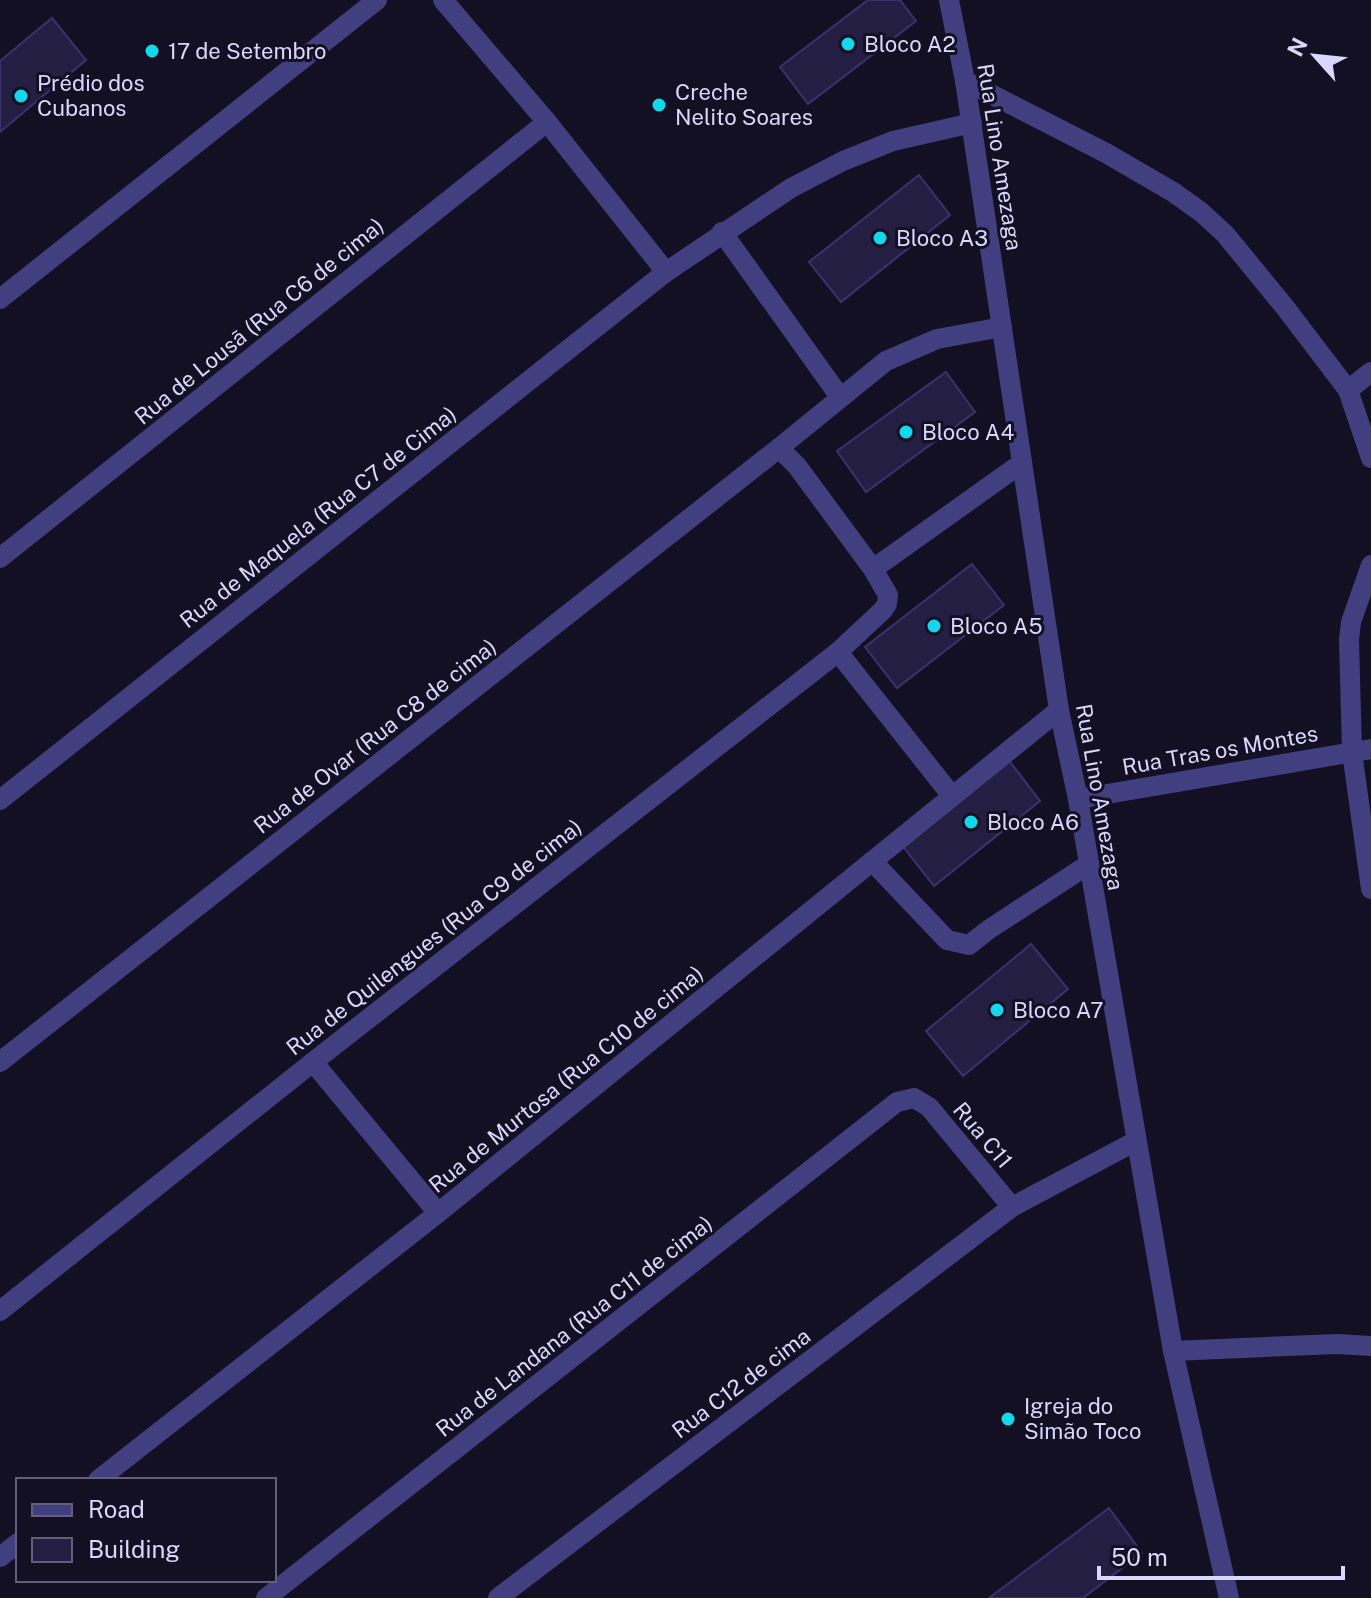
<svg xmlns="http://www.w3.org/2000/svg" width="1371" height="1598" font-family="'Public Sans',sans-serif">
  <rect width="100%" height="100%" fill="#131023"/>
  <g fill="#251e43" stroke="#3d316d" stroke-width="2">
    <polygon points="868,0 900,0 916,21 808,104 780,67"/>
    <polygon points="52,18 86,60 0,132 0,61"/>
    <polygon points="919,175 950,215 841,302 809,262"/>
    <polygon points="946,372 975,412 866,492 837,451"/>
    <polygon points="972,564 1004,605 897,688 865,647"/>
    <polygon points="1008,759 1040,801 934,886 901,844"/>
    <polygon points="1031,944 1068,989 963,1076 926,1031"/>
    <polygon points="1109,1508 1142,1553 1083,1598 989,1598"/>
  </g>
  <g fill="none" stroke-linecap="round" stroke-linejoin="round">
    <g stroke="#413f7f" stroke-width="20">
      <polyline points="443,0 547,122 666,272"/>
      <polyline points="949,0 965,81 1059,710 1078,799 1173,1351 1229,1598"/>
      <polyline points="965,81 1106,153 1173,192 1201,212 1225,234 1284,306 1348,390 1371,458"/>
      <polyline points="722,232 840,397"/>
      <polyline points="0,299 377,0"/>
      <polyline points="1348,390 1371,372"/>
      <polyline points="0,558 547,122"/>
      <polyline points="1371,565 1351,622 1349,640 1352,752 1371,889"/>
      <polyline points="873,569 1022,463"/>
      <polyline points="838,652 952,796"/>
      <polyline points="1078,799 1371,749"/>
      <polyline points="0,800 666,272 791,188 843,161 893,141 972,123"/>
      <polyline points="872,861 947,940 969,945 988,930 1089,864"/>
      <polyline points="0,1062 779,448 886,361 937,339 1002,327"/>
      <polyline points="313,1062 438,1213"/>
      <polyline points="0,1311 313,1062 838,652 883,610 887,604 888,595 873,569 797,466 779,448"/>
      <polyline points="1173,1351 1337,1344 1371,1346"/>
      <polyline points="98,1480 438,1213 1059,710"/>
      <polyline points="0,1557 18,1543"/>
      <polyline points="266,1598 897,1102 914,1098 929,1107 1012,1207"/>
      <polyline points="498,1598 1012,1207 1136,1141"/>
    </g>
  </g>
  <g fill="#12d8ec" stroke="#131023" stroke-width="3">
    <circle cx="848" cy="44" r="8"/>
    <circle cx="152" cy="51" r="8"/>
    <circle cx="21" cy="96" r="8"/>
    <circle cx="659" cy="105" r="8"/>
    <circle cx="880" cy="238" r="8"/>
    <circle cx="906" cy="432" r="8"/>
    <circle cx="934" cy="626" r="8"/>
    <circle cx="971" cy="822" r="8"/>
    <circle cx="997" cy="1010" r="8"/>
    <circle cx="1008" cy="1419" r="8"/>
  </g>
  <g text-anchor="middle" stroke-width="6" stroke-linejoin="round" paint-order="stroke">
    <g font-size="22" fill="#dad6fc" stroke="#131023" text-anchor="start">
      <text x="864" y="52">Bloco A2</text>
      <text x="168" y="59">17 de Setembro</text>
      <text x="37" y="91">Prédio dos<tspan x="37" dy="25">Cubanos</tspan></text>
      <text x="675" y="100">Creche<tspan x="675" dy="25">Nelito Soares</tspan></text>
      <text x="896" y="246">Bloco A3</text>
      <text x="922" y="440">Bloco A4</text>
      <text x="950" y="634">Bloco A5</text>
      <text x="987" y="830">Bloco A6</text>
      <text x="1013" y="1018">Bloco A7</text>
      <text x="1024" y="1414">Igreja do<tspan x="1024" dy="25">Simão Toco</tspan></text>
    </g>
    <g font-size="22" fill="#dad6fc" stroke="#131023">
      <text transform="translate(1000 157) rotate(81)" y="8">Rua Lino Amezaga</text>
      <text transform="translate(259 321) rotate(-39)" y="8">Rua de Lousã (Rua C6 de cima)</text>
      <text transform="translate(318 517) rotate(-38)" y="8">Rua de Maquela (Rua C7 de Cima)</text>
      <text transform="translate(375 736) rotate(-38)" y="8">Rua de Ovar (Rua C8 de cima)</text>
      <text transform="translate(1220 750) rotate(-10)" y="8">Rua Tras os Montes</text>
      <text transform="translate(1100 797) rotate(80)" y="8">Rua Lino Amezaga</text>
      <text transform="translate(434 937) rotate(-38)" y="8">Rua de Quilengues (Rua C9 de cima)</text>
      <text transform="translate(566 1079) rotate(-39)" y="8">Rua de Murtosa (Rua C10 de cima)</text>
      <text transform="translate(983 1135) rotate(50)" y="8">Rua C11</text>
      <text transform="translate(574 1326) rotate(-38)" y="8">Rua de Landana (Rua C11 de cima)</text>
      <text transform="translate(741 1383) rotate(-37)" y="8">Rua C12 de cima</text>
    </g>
  </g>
  <rect x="16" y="1478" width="260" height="104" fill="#131023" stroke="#635f7a" stroke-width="2"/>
  <rect x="32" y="1504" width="40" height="12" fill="#413f7f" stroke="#635f7a" stroke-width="2"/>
  <text x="88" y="1518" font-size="24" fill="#dad6fc">Road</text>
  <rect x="32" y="1538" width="40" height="24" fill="#251e43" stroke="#635f7a" stroke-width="2"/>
  <text x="88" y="1558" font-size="24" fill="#dad6fc">Building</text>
  <g transform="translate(1315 56) rotate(297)" stroke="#131023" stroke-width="6" paint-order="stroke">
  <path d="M0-6L14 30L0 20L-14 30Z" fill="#dad6fc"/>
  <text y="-12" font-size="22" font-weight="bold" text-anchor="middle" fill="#dad6fc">N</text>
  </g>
  <path d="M1099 1566v12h244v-12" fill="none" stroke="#dad6fc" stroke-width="4"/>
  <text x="1111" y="1566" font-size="24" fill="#dad6fc" stroke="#131023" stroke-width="6" paint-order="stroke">50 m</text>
</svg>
